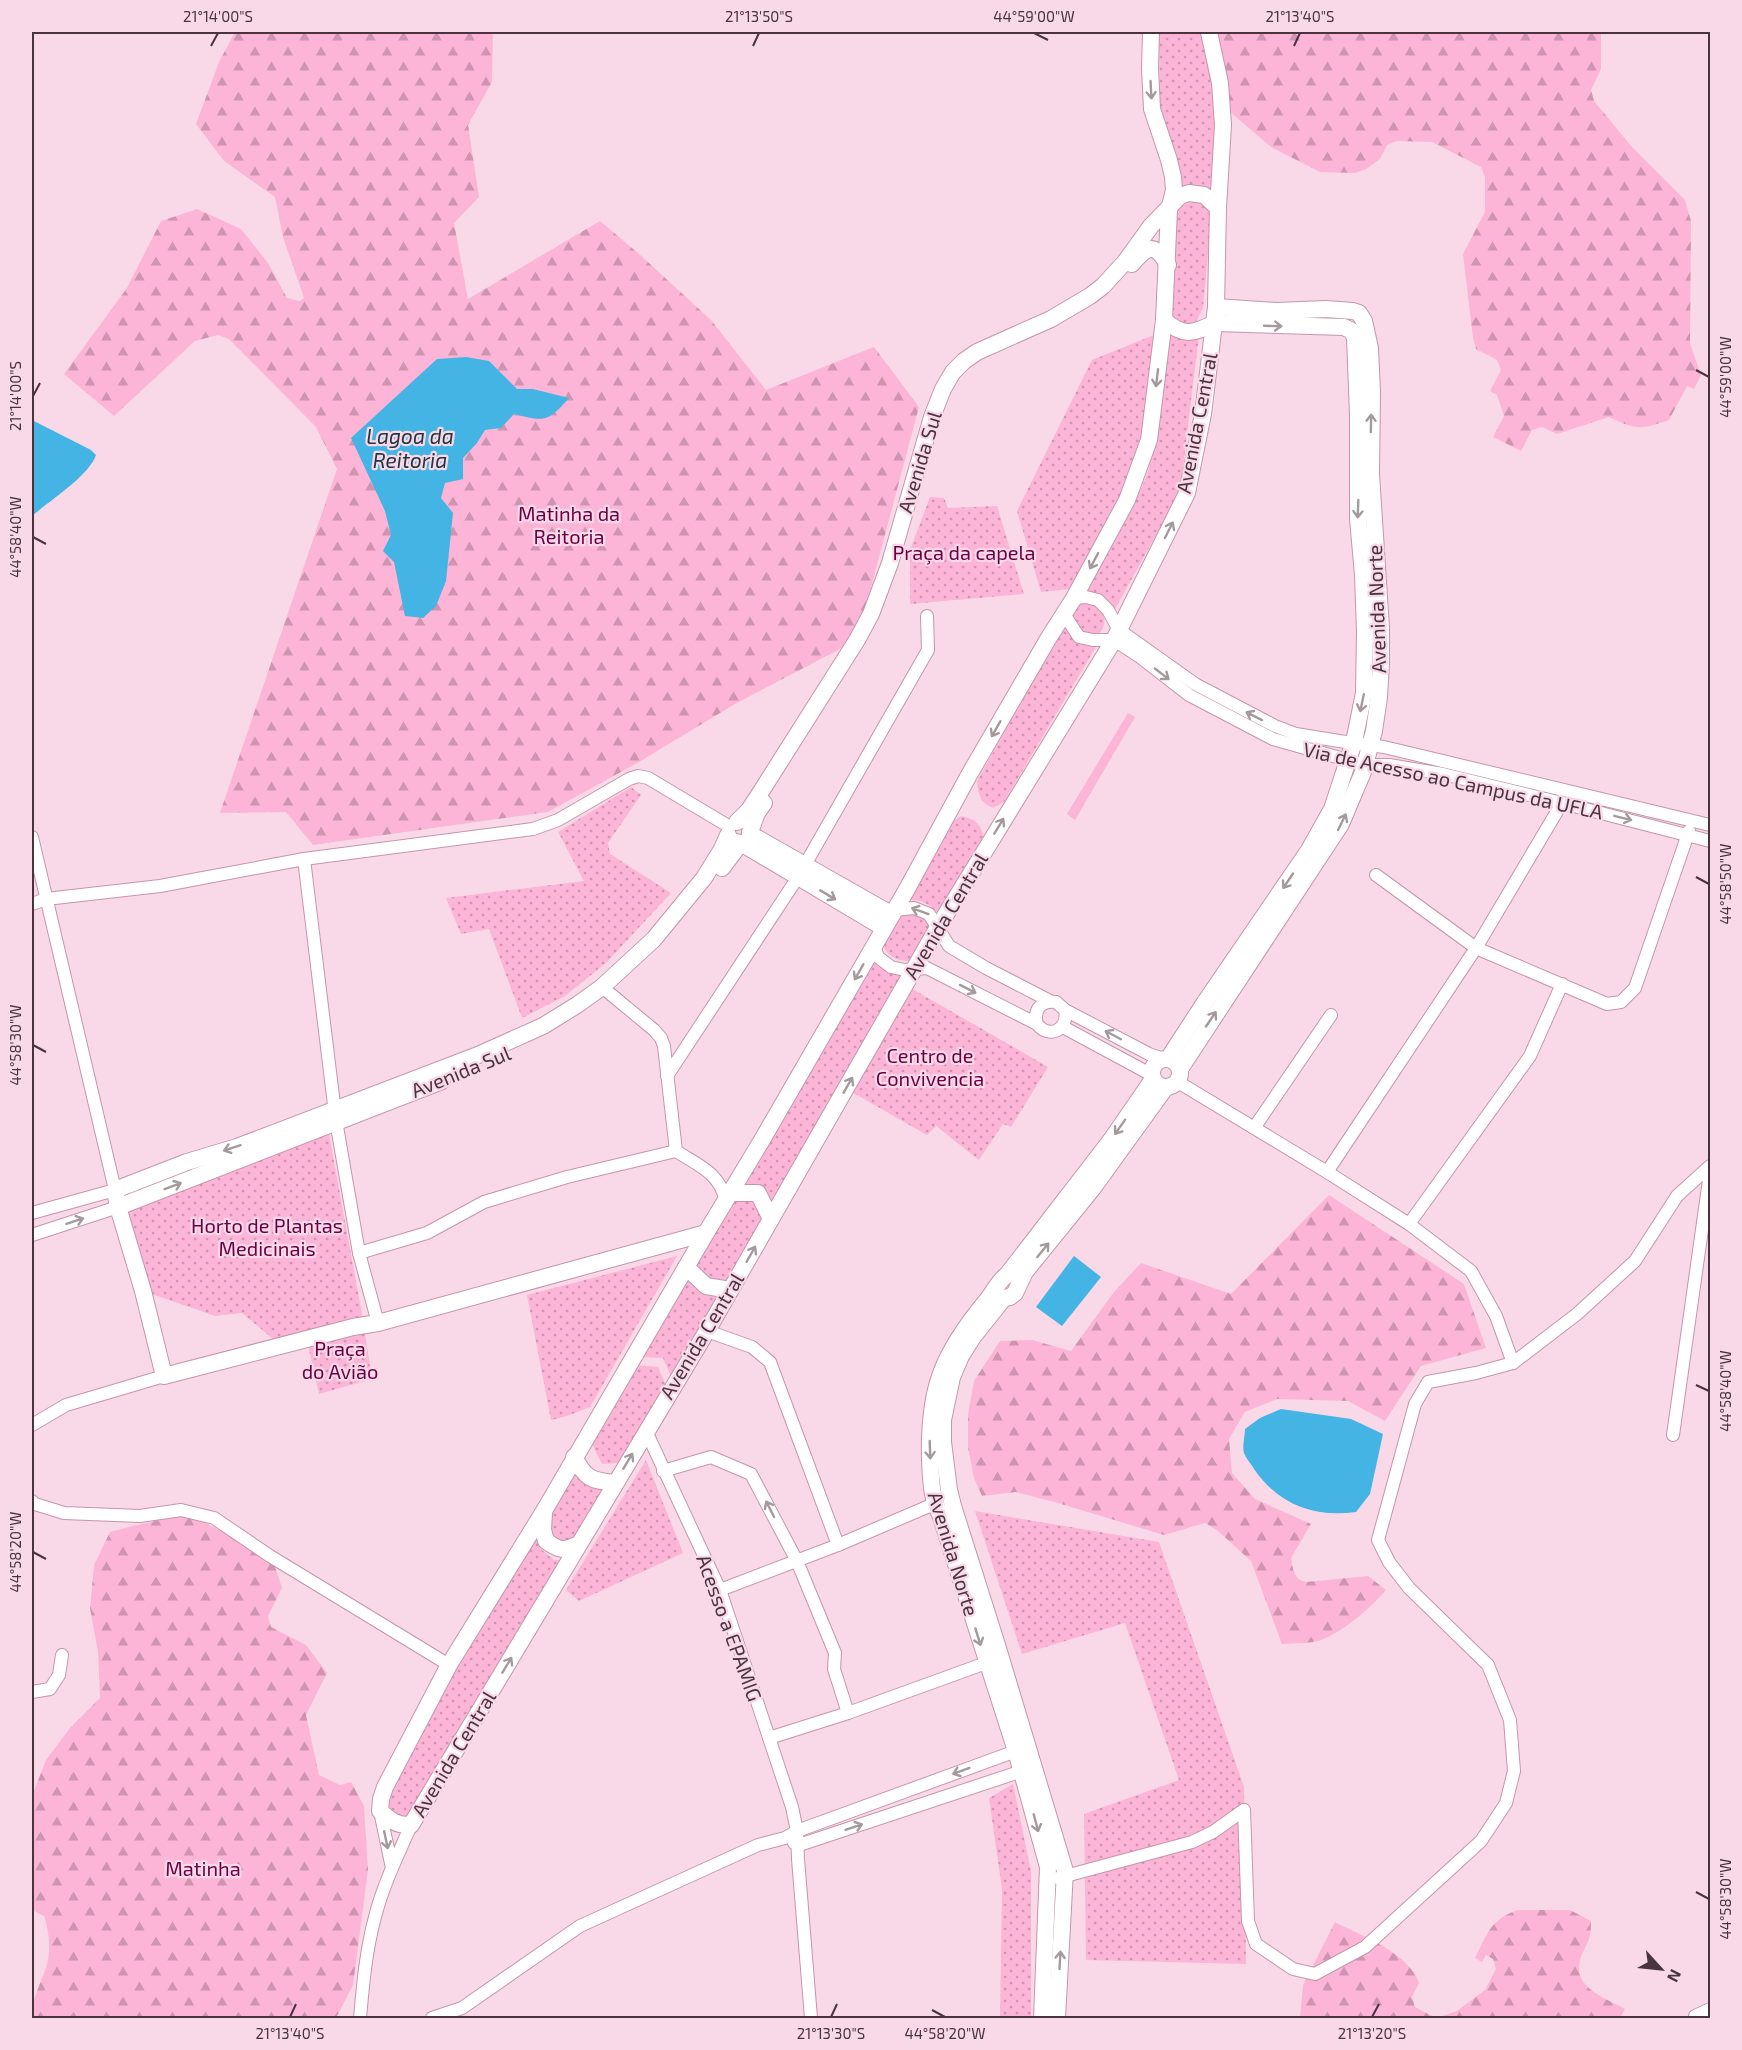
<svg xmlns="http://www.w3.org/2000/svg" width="1742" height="2050" font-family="'Exo 2',sans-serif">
  <defs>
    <pattern id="grass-dots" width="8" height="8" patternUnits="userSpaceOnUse" patternTransform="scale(1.5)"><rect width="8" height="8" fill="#fcb5d7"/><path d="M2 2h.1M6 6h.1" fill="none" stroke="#ce94b0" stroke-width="1.8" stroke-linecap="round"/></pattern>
    <pattern id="forest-firs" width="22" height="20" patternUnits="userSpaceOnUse" patternTransform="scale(1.5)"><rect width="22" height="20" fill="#fcb5d7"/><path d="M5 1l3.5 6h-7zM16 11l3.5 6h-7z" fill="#ce94b0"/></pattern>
  </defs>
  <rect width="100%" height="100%" fill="#f9d9e8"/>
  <g fill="url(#grass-dots)">
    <path d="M1159,32H1201C1207,54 1213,77 1215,100C1217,132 1214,163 1212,194L1181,189V175L1160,106Z"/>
    <polygon points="1191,202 1200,202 1207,207 1211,221 1203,308 1196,322 1188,325 1174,322 1169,309 1177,211 1183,205"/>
    <path d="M1166,331L1199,335L1180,492L1115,609L1108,602L1083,592C1104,556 1128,521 1144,482C1163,436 1162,381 1166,331Z"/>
    <polygon points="1154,335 1144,435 1121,497 1070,589 1041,592 1017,511 1092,360"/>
    <polygon points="930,497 944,498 948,508 997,506 1024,594 910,604 910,550"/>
    <path d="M1084,601L1091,602L1104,612C1110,658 1057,622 1076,605C1078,602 1081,602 1084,601Z"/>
    <path d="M1065,624L1097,645L1004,802L993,808C980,803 978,794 977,781Z"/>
    <polygon points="631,787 641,795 608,843 610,854 671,893 607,962 565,996 522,1018 489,929 461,934 446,898 584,881 558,832"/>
    <path d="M961,816C975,819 980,823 984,837L940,916C930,904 921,898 905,901L952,822Z"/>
    <path d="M897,914H916L929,922L930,928L910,961C897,962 886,955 882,943Z"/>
    <path d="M873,957C881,971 889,973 903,973L771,1209L736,1190Z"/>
    <polygon points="909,987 1048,1067 1011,1127 1003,1124 979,1160 936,1126 927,1135 850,1091"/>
    <polygon points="328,1129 364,1325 279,1344 242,1313 215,1316 143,1291 119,1209"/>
    <polygon points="758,1196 766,1218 728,1284 704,1280 691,1266 733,1197"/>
    <polygon points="677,1256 590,1407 567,1416 551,1420 527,1295"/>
    <polygon points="687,1272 724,1291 673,1381 663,1358 639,1357"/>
    <polygon points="364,1327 372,1379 319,1394 307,1341"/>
    <polygon points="634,1365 658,1367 667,1388 621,1463 602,1464 590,1440"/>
    <polygon points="646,1460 683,1553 579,1601 566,1590"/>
    <polygon points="573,1469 603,1489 574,1538 561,1543 549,1535 548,1518"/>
    <polygon points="975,1511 1159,1542 1244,1787 1246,1964 1086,1960 1084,1814 1179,1780 1125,1623 1022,1654"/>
    <polygon points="536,1536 542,1550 554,1560 561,1560 408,1817 395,1818 387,1807 387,1792 455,1668"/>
    <polygon points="1013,1784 1031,1871 1031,2018 1000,2018 1002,1889 989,1798"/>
  </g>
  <g fill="url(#forest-firs)">
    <polygon points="235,32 493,32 492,82 468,125 479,197 454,223 468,299 600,221 638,253 711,320 766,390 874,347 919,407 857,640 735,704 639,762 548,812 313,845 286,812 220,813 337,469 316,427 229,339 218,335 195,341 114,416 64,374 127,288 161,221 197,209 241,229 268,263 287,298 300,301 304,298 283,237 275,197 224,161 196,124 219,62"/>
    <path d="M1207,32H1601V69L1591,90L1594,101L1632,147L1685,200L1691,221L1690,343L1701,375L1694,389L1687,386L1669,420C1640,430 1637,430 1609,417L1557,434L1542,427L1532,430L1521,451L1493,437L1504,416L1497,395L1490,391L1501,370L1497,360L1476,349L1473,338L1463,254L1485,212V177L1481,167L1432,142L1397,141L1387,145L1380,159L1366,169L1355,173L1320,172L1271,147L1222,105L1212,91L1219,77Z"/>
    <path d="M1329,1195L1464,1284L1486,1348L1421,1366L1385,1421L1348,1401L1277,1399L1245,1412L1229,1439L1232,1473L1255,1499L1311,1524L1291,1558C1293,1569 1294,1580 1306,1582L1368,1576L1386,1590C1368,1610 1346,1630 1321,1640C1310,1644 1294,1643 1282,1644L1251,1561L1217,1530L1205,1523L1164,1535L1058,1503L1016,1492L982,1496L974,1478L968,1448V1414L974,1381L1000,1341L1032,1340L1071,1351L1114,1292L1141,1263L1231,1294Z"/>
    <path d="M191,1509L209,1525L272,1557L282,1588L268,1616L271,1627L306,1645L327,1673L306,1715L319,1775L340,1785L351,1782L364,1806L368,1870L353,1985L336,2018H32C31,1998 42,1983 47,1964C51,1950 49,1930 44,1916L32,1910V1796L46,1760L70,1728L100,1698L98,1652L90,1608L94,1565L110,1532C137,1524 165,1521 191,1509Z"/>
    <path d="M1518,1910H1570L1591,1921C1591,1941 1588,1940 1581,1957C1570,1987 1605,1998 1625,2009L1620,2018H1300L1303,1985L1335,1922C1362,1936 1409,1953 1419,1983L1412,1997L1415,2007L1436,2018L1457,2011L1485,1990L1496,1969L1493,1959L1486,1955L1482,1962L1475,1958C1487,1935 1490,1919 1518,1910Z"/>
  </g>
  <polygon fill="#fcb5d7" points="1128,713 1135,717 1075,820 1067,814"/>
  <g fill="#43b4e3">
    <path d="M466,357L489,361L517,389H533L569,398C548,422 545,422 514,414L501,428L485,430L477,443L463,458V479L445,483L441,498L453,513L446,581L436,606L423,618L405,616L394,562L383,551L391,535L385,511L351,438L437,359Z"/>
    <path d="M32,420L91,450L96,455C89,476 49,501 32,516Z"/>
    <polygon points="1074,1256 1101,1277 1062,1326 1036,1307"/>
    <path d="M1281,1409L1351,1419L1383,1434L1370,1494L1356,1512C1314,1518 1278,1504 1254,1469C1251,1464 1246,1458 1244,1453C1242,1446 1245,1436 1245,1429L1260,1418Z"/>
  </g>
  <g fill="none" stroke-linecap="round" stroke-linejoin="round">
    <defs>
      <g id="street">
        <polyline points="1074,598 1086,597 1098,600 1108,610 1119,630 1195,684 1275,726 1296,734 1339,741 1384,747 1710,825"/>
        <polyline points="1064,614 1079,637 1093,640 1114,640 1140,657 1189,695 1273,739 1365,765 1389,765 1443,774 1562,803 1710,841"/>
        <polyline points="32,837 115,1190 32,1213"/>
        <polyline points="304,859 336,1121 359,1253 378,1323"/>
        <polyline points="1376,875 1476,948 1607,1004 1621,1002 1635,988 1689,831"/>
        <polyline points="32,904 46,899 160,886 304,859 533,829 558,820 629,779 638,776 648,778 730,827"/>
        <polyline points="894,910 914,908 929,914 949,946 986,968 1050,1001"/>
        <path d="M874,946L878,957L891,967L905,970L927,968L1037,1024C1050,1040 1069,1029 1065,1010L1056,1002C1041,1000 1033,1010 1037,1024"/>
        <path d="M602,987L654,1030L661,1038L664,1046L676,1151C699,1166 719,1172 726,1201"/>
        <polyline points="1065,1010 1149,1054 1163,1059"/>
        <polyline points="1063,1027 1152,1075"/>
        <polyline points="667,1076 798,877 928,650 927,616"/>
        <polyline points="1178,1082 1327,1172 1409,1224 1471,1271 1496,1316 1513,1363"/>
        <polyline points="1254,1128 1331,1015"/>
        <polyline points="1327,1172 1476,948 1562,803"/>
        <polyline points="1409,1224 1530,1056 1562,984"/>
        <polyline points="32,1235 118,1207"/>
        <polyline points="359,1253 427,1233 484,1202 567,1177 676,1151"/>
        <polyline points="707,1331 752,1347 770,1362 838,1545"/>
        <polyline points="32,1425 66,1405 164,1376"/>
        <polyline points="646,1431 720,1590 792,1807 797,1831 798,1859 811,2018"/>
        <polyline points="1673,1435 1710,1173"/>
        <polyline points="663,1471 711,1457 751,1474 797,1561 835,1653 834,1669 848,1713 769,1738"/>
        <polyline points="32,1501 35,1504 64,1513 140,1516 181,1510 214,1518 270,1556 449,1665"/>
        <polyline points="720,1590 838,1545 934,1504"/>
        <polyline points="32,1692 50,1689 59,1675 62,1655"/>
        <polyline points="848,1713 986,1663"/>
        <polyline points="1244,1810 1248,1921 1256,1944 1293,1969 1315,1974 1365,1947 1481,1841 1506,1803 1514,1771 1510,1720 1488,1665 1409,1588 1389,1562 1378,1540 1415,1404 1428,1382 1476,1373 1513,1363 1577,1314 1635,1261 1677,1196 1710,1166"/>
        <polyline points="380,1811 392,1868"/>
        <polyline points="794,1843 799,1845 1022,1771"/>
        <polyline points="1058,1878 1192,1842 1213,1832 1244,1810"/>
        <path d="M360,2018C363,1984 366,1950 375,1917C383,1885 398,1855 411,1825"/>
        <polyline points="432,2018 462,2008 580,1926 758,1845 785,1838 797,1831 1016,1751"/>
        <polyline points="1697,2018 1695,2016 1710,2009"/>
      </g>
      <g id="secondary">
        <path d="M1151,32L1150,68L1152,109L1169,160L1173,177L1174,190L1169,210L1164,320L1149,440L1127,500L1074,598L1048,639L969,775L907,889L762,1140L706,1233L544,1511L449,1665L385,1787L381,1799L380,1811C390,1820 397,1826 411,1825L707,1331L937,929L1114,640L1187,493L1203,414L1216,307L1218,208L1223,125L1220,83L1209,32"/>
        <path d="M1132,264C1147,246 1155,242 1168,265"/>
        <path d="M1164,320C1184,337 1192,334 1215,323L1344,327L1352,331L1355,338L1358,414V519L1363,575L1365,632L1364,693L1354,742L1332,809L1309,850L1205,1002L1168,1059"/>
        <polyline points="737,822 749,810 762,790 857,640 871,614 890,563 932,417 943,389 953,372 964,361 977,352 1051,319 1090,296 1103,286 1125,262 1151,226 1180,196 1189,193 1204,195 1218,208"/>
        <polyline points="750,832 757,813 764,803"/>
        <polyline points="750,834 891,914"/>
        <polyline points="731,841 741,843 884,928"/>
        <polyline points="722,868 740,844"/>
        <circle cx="1166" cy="1073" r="14"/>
        <polyline points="1180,1069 1341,824 1363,772 1374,731 1379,697 1381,663 1381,628 1371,474 1372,392 1370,348 1364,321 1359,313 1353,311 1326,309 1276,311 1216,307"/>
        <polyline points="731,1193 758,1193 771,1219"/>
        <polyline points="118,1207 442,1081"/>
        <polyline points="706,1233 378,1323 353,1327 164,1376 143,1291 118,1207 115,1190 187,1162 237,1147 478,1055 543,1026 577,1005 602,987 654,939 704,878 722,849 728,835"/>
        <polyline points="686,1267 706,1286 730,1290"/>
        <path d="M574,1457C586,1479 590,1480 614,1483"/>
        <path d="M544,1512L543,1530L546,1541C560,1551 563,1551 579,1544"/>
        <path d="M1042,2018L1048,1867L1016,1751L940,1514C931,1498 931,1478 930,1460C928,1389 942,1354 987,1300C994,1292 998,1281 1007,1275L1111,1140L1153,1079"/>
        <polyline points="1057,2018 1065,1871 997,1645 953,1506 949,1490 943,1442 943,1420 952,1377 961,1356 973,1337 1004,1298 1010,1297 1015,1293 1025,1272 1093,1188 1166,1087"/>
      </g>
    </defs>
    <use href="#street" stroke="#c695ab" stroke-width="14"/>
    <use href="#secondary" stroke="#c695ab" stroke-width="18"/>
    <use href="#street" stroke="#fff" stroke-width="12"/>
    <use href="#secondary" stroke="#fff" stroke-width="16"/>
  </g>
  <defs><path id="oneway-shaft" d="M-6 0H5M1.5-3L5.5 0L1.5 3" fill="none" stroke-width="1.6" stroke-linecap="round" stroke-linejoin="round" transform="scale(1.5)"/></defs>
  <g stroke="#a49a9e">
    <use href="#oneway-shaft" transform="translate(1151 90) rotate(87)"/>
    <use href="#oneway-shaft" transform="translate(1273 326) rotate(2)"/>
    <use href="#oneway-shaft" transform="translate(1157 378) rotate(97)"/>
    <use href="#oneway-shaft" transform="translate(1371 423) rotate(-89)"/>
    <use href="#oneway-shaft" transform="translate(1358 509) rotate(92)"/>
    <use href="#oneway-shaft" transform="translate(1169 530) rotate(-63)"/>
    <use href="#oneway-shaft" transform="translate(1094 561) rotate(118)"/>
    <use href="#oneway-shaft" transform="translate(1162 674) rotate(38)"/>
    <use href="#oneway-shaft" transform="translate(1362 703) rotate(102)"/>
    <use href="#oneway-shaft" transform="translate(1254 716) rotate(-153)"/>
    <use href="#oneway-shaft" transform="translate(996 729) rotate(120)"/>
    <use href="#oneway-shaft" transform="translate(1623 818) rotate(14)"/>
    <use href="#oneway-shaft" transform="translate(1342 822) rotate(-64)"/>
    <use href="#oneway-shaft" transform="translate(999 826) rotate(-59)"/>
    <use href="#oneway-shaft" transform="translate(1288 881) rotate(124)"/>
    <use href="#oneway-shaft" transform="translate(828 895) rotate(31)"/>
    <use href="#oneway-shaft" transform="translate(920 911) rotate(-160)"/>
    <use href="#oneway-shaft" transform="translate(859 972) rotate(120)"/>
    <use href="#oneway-shaft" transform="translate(968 989) rotate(27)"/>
    <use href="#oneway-shaft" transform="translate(1211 1019) rotate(-56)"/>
    <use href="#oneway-shaft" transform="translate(1113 1035) rotate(-152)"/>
    <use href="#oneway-shaft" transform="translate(848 1085) rotate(-60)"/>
    <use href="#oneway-shaft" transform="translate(1120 1127) rotate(125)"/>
    <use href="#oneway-shaft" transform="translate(232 1148) rotate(162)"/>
    <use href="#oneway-shaft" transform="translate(173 1186) rotate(-21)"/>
    <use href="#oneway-shaft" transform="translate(75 1221) rotate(-18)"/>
    <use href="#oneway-shaft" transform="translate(1043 1250) rotate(-51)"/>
    <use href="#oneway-shaft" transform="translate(751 1254) rotate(-60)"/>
    <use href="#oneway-shaft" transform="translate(930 1450) rotate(88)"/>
    <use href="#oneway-shaft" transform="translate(628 1461) rotate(-59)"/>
    <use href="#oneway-shaft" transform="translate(770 1509) rotate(-117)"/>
    <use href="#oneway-shaft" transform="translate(978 1637) rotate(73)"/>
    <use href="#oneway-shaft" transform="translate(507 1665) rotate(-59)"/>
    <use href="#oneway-shaft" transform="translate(961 1771) rotate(160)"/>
    <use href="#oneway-shaft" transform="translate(1036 1823) rotate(75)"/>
    <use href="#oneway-shaft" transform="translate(854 1827) rotate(-19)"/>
    <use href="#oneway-shaft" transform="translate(386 1840) rotate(78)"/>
    <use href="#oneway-shaft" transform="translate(1060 1960) rotate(-87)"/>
  </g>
  <path fill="none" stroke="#49343e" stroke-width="2" d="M1034,33L1048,40M211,46L218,33M753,46L759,33M1294,46L1300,33M1696,370L1709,377M33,396L40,383M33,537L46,544M1696,877L1709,884M33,1045L46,1052M1696,1385L1709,1391M33,1552L46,1559M1696,1892L1709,1899M932,2010L945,2017M290,2017L296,2004M831,2017L837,2004M1372,2017L1379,2004"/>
  <g text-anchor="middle" stroke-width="4.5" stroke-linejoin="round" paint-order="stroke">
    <g font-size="20" fill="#49343e" stroke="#f9d9e8">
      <text transform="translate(1197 423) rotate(-79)" y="7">Avenida Central</text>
      <text transform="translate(920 462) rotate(-73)" y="7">Avenida Sul</text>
      <text transform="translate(1377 609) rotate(-92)" y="7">Avenida Norte</text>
      <text transform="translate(1453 781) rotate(12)" y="7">Via de Acesso ao Campus da UFLA</text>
      <text transform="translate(946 916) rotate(-59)" y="7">Avenida Central</text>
      <text transform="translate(461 1072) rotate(-22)" y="7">Avenida Sul</text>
      <text transform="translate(702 1336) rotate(-59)" y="7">Avenida Central</text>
      <text transform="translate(953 1554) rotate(73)" y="7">Avenida Norte</text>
      <text transform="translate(729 1628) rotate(70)" y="7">Acesso a EPAMIG</text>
      <text transform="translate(454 1754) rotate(-59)" y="7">Avenida Central</text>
    </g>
    <g font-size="20" fill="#680043" stroke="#f9d9e8">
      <text x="569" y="521">Matinha da<tspan x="569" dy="23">Reitoria</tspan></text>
      <text x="964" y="560">Praça da capela</text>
      <text x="930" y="1063">Centro de<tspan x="930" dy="23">Convivencia</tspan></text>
      <text x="267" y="1233">Horto de Plantas<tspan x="267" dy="23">Medicinais</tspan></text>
      <text x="340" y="1356">Praça<tspan x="340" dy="23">do Avião</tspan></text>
      <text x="203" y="1876">Matinha</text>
    </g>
    <g font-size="21" font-style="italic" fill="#203843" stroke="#f9d9e8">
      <text x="410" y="444">Lagoa da<tspan x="410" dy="24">Reitoria</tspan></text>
    </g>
  </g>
  <rect width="1742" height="2050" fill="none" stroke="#f9d9e8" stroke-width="66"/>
  <g transform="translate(1661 1969) rotate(117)" stroke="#f9d9e8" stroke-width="4.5" paint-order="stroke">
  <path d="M0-4.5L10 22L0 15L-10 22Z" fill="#49343e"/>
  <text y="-9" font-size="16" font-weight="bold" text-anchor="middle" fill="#49343e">N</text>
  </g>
  <rect x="33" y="33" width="1676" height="1984" fill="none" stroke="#49343e" stroke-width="2"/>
  <g font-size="15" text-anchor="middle" fill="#49343e">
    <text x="218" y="22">21°14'00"S</text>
    <text x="759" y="22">21°13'50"S</text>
    <text x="1034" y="22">44°59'00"W</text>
    <text x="1300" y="22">21°13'40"S</text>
    <text transform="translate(1726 377) rotate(-90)" y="5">44°59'00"W</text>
    <text transform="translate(16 396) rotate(-90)" y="5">21°14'00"S</text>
    <text transform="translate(16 537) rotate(-90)" y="5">44°58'40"W</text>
    <text transform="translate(1726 884) rotate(-90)" y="5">44°58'50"W</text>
    <text transform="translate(16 1045) rotate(-90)" y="5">44°58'30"W</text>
    <text transform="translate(1726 1391) rotate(-90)" y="5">44°58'40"W</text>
    <text transform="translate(16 1552) rotate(-90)" y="5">44°58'20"W</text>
    <text transform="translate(1726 1899) rotate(-90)" y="5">44°58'30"W</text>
    <text x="290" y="2039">21°13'40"S</text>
    <text x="831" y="2039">21°13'30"S</text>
    <text x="945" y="2039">44°58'20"W</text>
    <text x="1372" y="2039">21°13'20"S</text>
  </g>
</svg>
